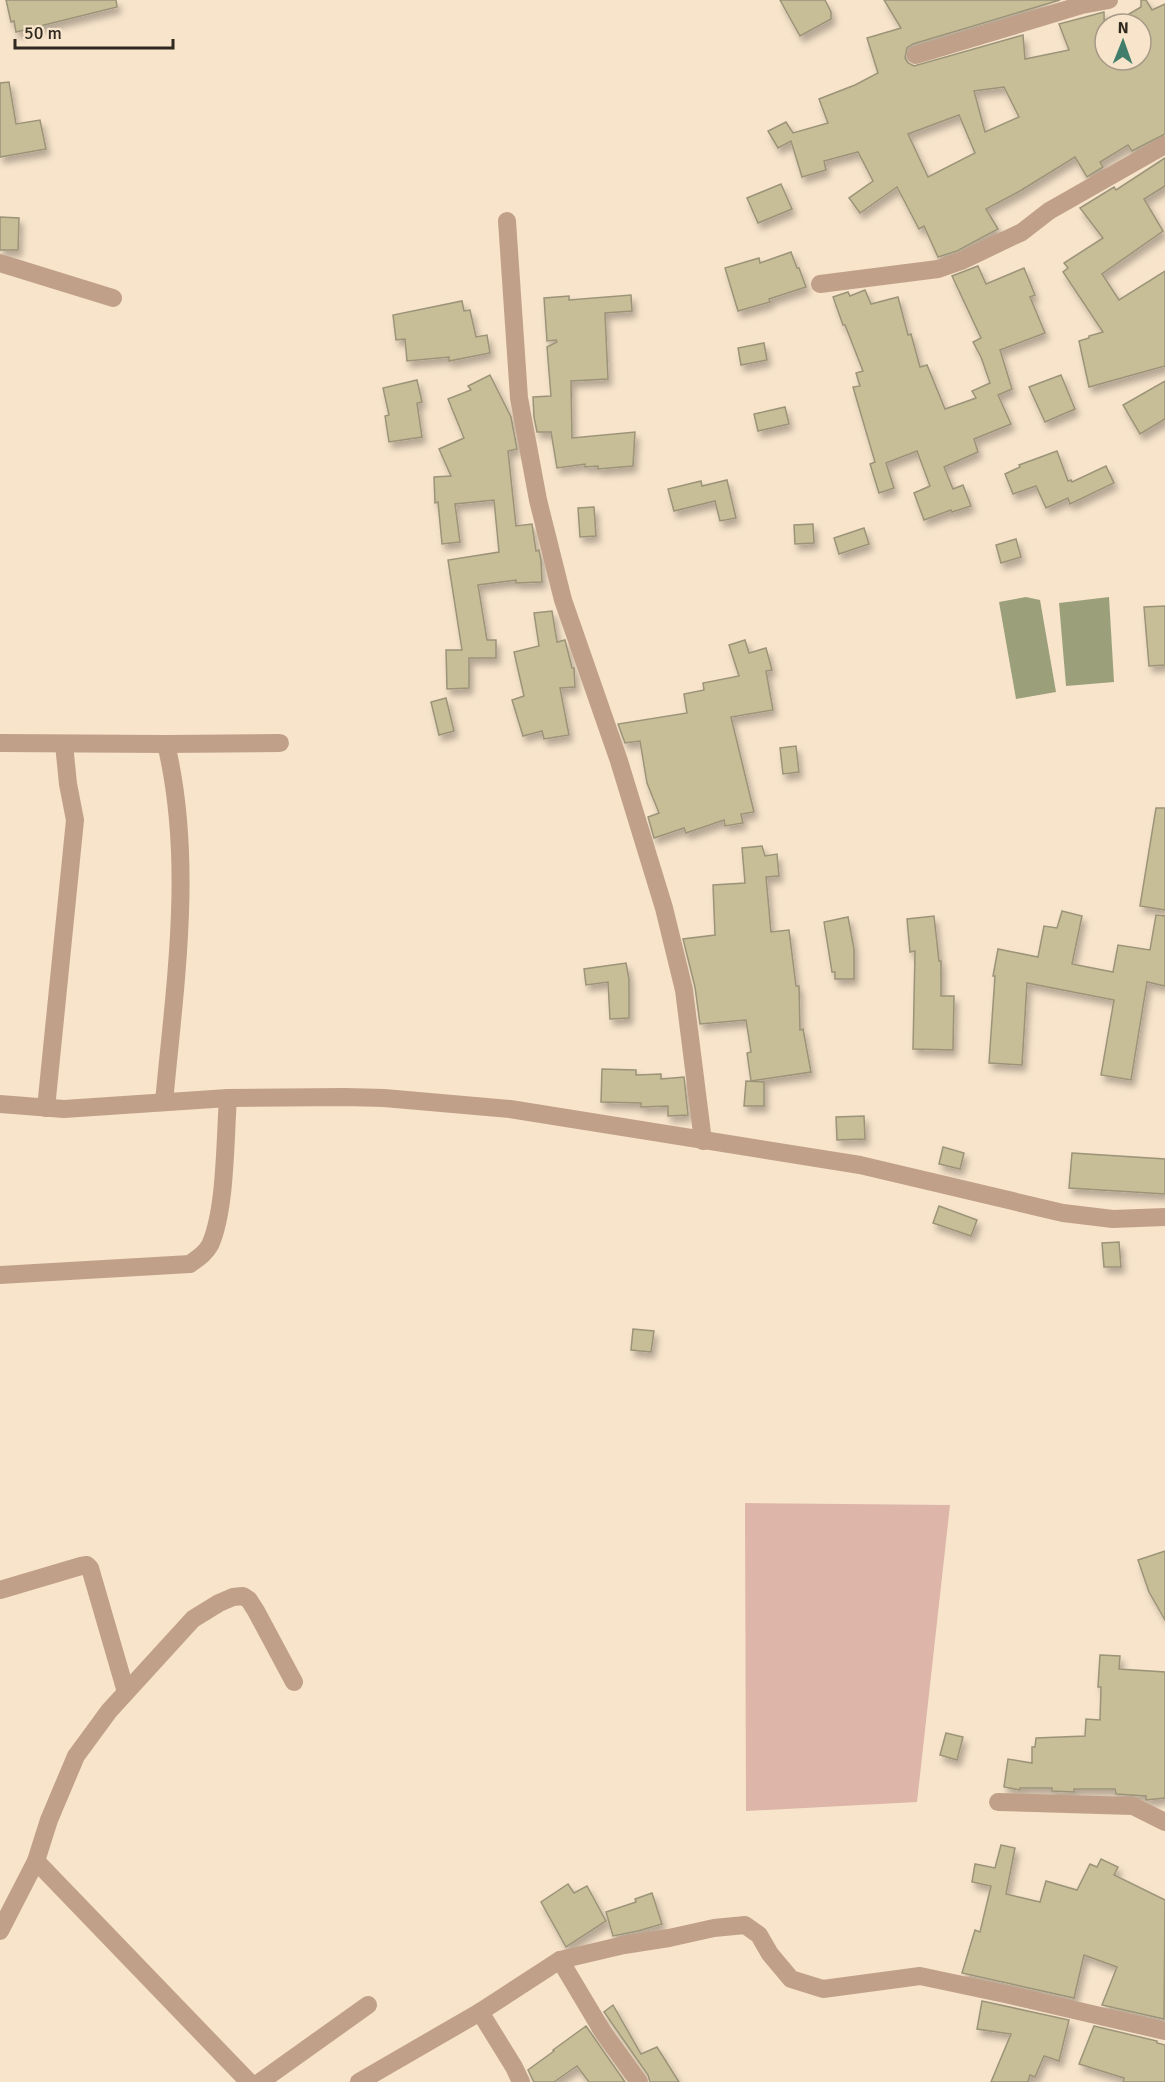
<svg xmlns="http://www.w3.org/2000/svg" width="1165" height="2082" font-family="Signika,sans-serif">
  <defs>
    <filter id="shadow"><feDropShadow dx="3.5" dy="6" stdDeviation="3" flood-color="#0004"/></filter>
  </defs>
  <rect width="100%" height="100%" fill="#f7e4cb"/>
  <polygon fill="#ddb5a9" points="745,1503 950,1505 917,1802 746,1811"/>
  <g fill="#9ba07a">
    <polygon points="1026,597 1040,600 1056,692 1016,699 999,602"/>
    <polygon points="1109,597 1114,682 1066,686 1059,603"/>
  </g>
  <g fill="#c7bd97" stroke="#9c9479" stroke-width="1.5" fill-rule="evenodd" filter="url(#shadow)">
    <polygon points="6,0 116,0 117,7 16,32 14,21 11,22"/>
    <polygon points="780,0 825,0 831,12 831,19 800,36"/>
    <path d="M884,0H1060L913,44L907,48L905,58L908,63L914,66L1023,35L1025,59L1069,50L1059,24L1104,12L1105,60H1141V24H1112L1141,7V0H1146L1152,10L1165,4V134L1132,151L1128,145L1100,162L1103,167L1087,177L1075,157L1020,191L986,209L998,229L957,251L938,257L924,226L919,229L897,187L860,213L849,198L873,181L858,152L824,161L826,170L802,177L791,141L778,148L768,131L786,122L793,133L828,123L819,99L855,85L878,73L867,38L901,28ZM1004,87L1019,117L985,132L974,91ZM959,115L975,153L928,177L908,134Z"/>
    <polygon points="9,82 16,124 40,120 46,149 0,157 0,83"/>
    <polygon points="1165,158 1165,186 1144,199 1163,231 1102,274 1119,300 1165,271 1165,366 1089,387 1079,341 1089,338 1089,336 1103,332 1063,272 1068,268 1064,263 1103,238 1080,208 1114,187 1116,190"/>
    <polygon points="781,184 792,209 758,223 747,198"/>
    <polygon points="0,217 19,218 18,250 0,250"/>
    <polygon points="791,252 797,268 799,268 806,287 769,299 770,302 738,311 725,268 759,258 760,263"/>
    <polygon points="978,266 986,284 1024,268 1035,295 1030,297 1045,333 1000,350 1012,389 998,395 1011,424 974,439 978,452 944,467 953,489 963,485 971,506 952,512 951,510 924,520 914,493 930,486 917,451 886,463 894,488 879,493 870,464 875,462 853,387 860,386 856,373 863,371 845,325 843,325 833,297 848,292 850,296 865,290 871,304 898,297 908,335 911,334 920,367 927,365 945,409 976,398 972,391 990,383 981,357 973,342 981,338 952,276"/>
    <polygon points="631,295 632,311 605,313 608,379 571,381 572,438 635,432 633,466 598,469 598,466 585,467 585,464 557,468 551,432 537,432 534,417 533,397 551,396 547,347 557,342 556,340 547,341 544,298 569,296 569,300"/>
    <polygon points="462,301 464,311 470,310 476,337 487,335 490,353 449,361 449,357 407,361 405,339 396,340 393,315"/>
    <polygon points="764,343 767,360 741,365 738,348"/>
    <polygon points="490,375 511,417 517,449 508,451 516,526 532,524 536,551 539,550 541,560 542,582 516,583 516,580 478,585 487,640 496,640 496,658 469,658 469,688 447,689 446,650 462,650 448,560 499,552 494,500 455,504 460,542 442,544 438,502 435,503 434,477 451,476 439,449 464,438 448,399 471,390 468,386"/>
    <polygon points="1061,375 1075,409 1045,422 1029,387"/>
    <polygon points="417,380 422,402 417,403 422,437 389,442 385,416 389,415 383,388"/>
    <polygon points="1165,381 1165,419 1140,434 1123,405"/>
    <polygon points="785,407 789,424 758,431 754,414"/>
    <polygon points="1057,451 1068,481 1071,480 1072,482 1106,466 1114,483 1070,504 1068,498 1046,508 1036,486 1013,494 1005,474 1020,467 1019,465"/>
    <polygon points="727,480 736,518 720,521 715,501 674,511 668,489 701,481 702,486"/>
    <polygon points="594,507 596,536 580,537 578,508"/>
    <polygon points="813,524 814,543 795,544 794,525"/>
    <polygon points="864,528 869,544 839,554 834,538"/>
    <polygon points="1016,539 1021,557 1001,563 996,545"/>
    <polygon points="1165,606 1165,665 1149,666 1144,607"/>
    <polygon points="552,611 557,642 565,640 572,668 574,668 575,687 560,688 569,735 544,739 542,731 523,736 512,700 524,696 514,652 539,646 534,613"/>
    <polygon points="745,640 749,653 766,648 772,670 766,671 773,710 731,717 754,812 741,814 743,823 725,826 724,820 686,833 684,828 654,838 648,817 659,813 647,783 640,741 625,743 618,724 687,713 684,694 704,690 703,683 739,676 729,645"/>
    <polygon points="446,698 454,731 439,735 431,702"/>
    <polygon points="796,746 799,772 783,774 780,748"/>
    <polygon points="1156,808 1165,808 1165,910 1140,906"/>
    <polygon points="762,846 765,856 777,854 779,876 766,877 771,932 789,930 796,986 799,986 800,1030 803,1029 811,1072 751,1081 747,1053 751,1052 746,1020 700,1024 695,987 683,939 715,935 713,885 745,883 742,848"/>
    <polygon points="1062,911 1082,916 1072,964 1113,972 1118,945 1150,950 1156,915 1165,916 1165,986 1147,982 1131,1080 1101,1075 1114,1000 1027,983 1022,1065 989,1063 995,976 993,976 998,949 1038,957 1044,926 1057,928"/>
    <polygon points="934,916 939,961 941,961 941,996 954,996 953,1050 913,1049 915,951 910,952 907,919"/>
    <polygon points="848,917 854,949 854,979 835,979 835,972 832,972 824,922"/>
    <polygon points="626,963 629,979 629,1018 610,1019 608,982 586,985 584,969"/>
    <polygon points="602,1069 636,1070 636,1075 661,1074 661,1079 684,1077 688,1115 668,1116 668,1106 641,1107 641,1103 601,1102"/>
    <polygon points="746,1081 764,1082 764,1106 744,1106"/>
    <polygon points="864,1116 865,1139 837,1140 836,1117"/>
    <polygon points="943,1147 964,1153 960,1169 939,1164"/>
    <polygon points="1072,1153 1165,1159 1165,1194 1069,1188"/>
    <polygon points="939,1206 977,1220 971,1236 933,1223"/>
    <polygon points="1119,1242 1121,1267 1104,1267 1102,1243"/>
    <polygon points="633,1329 654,1331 651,1352 631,1350"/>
    <polygon points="1165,1551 1165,1620 1149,1592 1138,1560"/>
    <polygon points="1100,1655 1120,1656 1119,1669 1165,1672 1165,1798 1146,1800 1146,1796 1116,1794 1115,1789 1074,1789 1074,1792 1052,1791 1052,1788 1020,1788 1020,1790 1004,1787 1008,1759 1032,1763 1032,1747 1035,1747 1036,1738 1085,1736 1086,1719 1100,1720 1101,1687 1098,1687"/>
    <polygon points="946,1733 963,1737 957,1760 940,1755"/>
    <polygon points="1001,1845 1015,1848 1006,1894 1040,1902 1046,1881 1077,1890 1090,1864 1097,1867 1101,1859 1118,1867 1114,1875 1165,1900 1164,2019 1102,2005 1117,1967 1084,1955 1074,1998 962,1973 975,1930 980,1932 991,1886 972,1882 975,1864 995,1868"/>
    <polygon points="568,1884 574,1893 587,1886 606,1921 566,1947 541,1902"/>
    <polygon points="652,1893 662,1924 638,1931 613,1936 606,1912 636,1902 635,1899"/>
    <polygon points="982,2001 1069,2020 1059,2061 1044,2056 1035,2077 1030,2075 1028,2082 991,2082 1011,2034 977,2029"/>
    <polygon points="613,2005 641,2054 657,2047 679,2082 650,2082 648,2075 604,2012"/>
    <polygon points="586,2026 625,2082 589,2082 577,2066 554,2082 534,2082 528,2070 554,2051 553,2050"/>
    <polygon points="1094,2026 1157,2041 1157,2043 1165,2045 1165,2082 1123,2082 1124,2078 1079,2064"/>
  </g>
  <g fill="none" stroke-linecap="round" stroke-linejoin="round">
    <g stroke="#c1a089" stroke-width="18">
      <polyline points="916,55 1082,5 1109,0"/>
      <polyline points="507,221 519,398 538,500 563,600 619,761 664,908 684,990 703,1141"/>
      <polyline points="0,263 113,298"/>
      <polyline points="820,284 938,269 961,261 1022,232 1049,211 1165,145"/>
      <polyline points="0,743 166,744 280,743"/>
      <path d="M164,1102C175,984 194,861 166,744"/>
      <polyline points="0,1104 64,1109 228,1098 345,1097 384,1098 510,1109 860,1165 1063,1213 1113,1219 1165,1217"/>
      <polyline points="46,1108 75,820 68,784 64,744"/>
      <path d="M0,1275L190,1264C198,1258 205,1254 210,1245C226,1210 225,1138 228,1098"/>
      <polyline points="0,1590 81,1566 87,1565 90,1568 126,1692"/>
      <polyline points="998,1802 1133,1806 1165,1822"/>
      <polyline points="36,1861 249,2082"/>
      <polyline points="0,1931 36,1861 49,1820 76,1756 90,1737 109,1711 193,1619 219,1603 233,1597 243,1596 249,1600 256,1611 294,1682"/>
      <polyline points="560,1960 603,2032 639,2082"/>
      <polyline points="480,2012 514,2067 521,2082"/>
      <polyline points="260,2082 368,2005"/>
      <polyline points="359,2082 480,2012 560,1960 624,1945 669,1938 714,1928 745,1925 759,1935 770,1954 791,1979 823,1989 920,1976 1005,1994 1165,2031"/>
    </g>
  </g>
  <g transform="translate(1123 42) rotate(1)"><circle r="28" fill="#f7e4cb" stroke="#a79987" stroke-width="1.5"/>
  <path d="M0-4.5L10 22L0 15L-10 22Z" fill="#407e6b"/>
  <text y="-9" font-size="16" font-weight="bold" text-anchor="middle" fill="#302920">N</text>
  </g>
  <path d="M15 39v9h158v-9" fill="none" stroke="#302920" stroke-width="3"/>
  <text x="24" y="39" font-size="18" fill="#302920" stroke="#f7e4cb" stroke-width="4.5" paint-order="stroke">50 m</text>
</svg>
